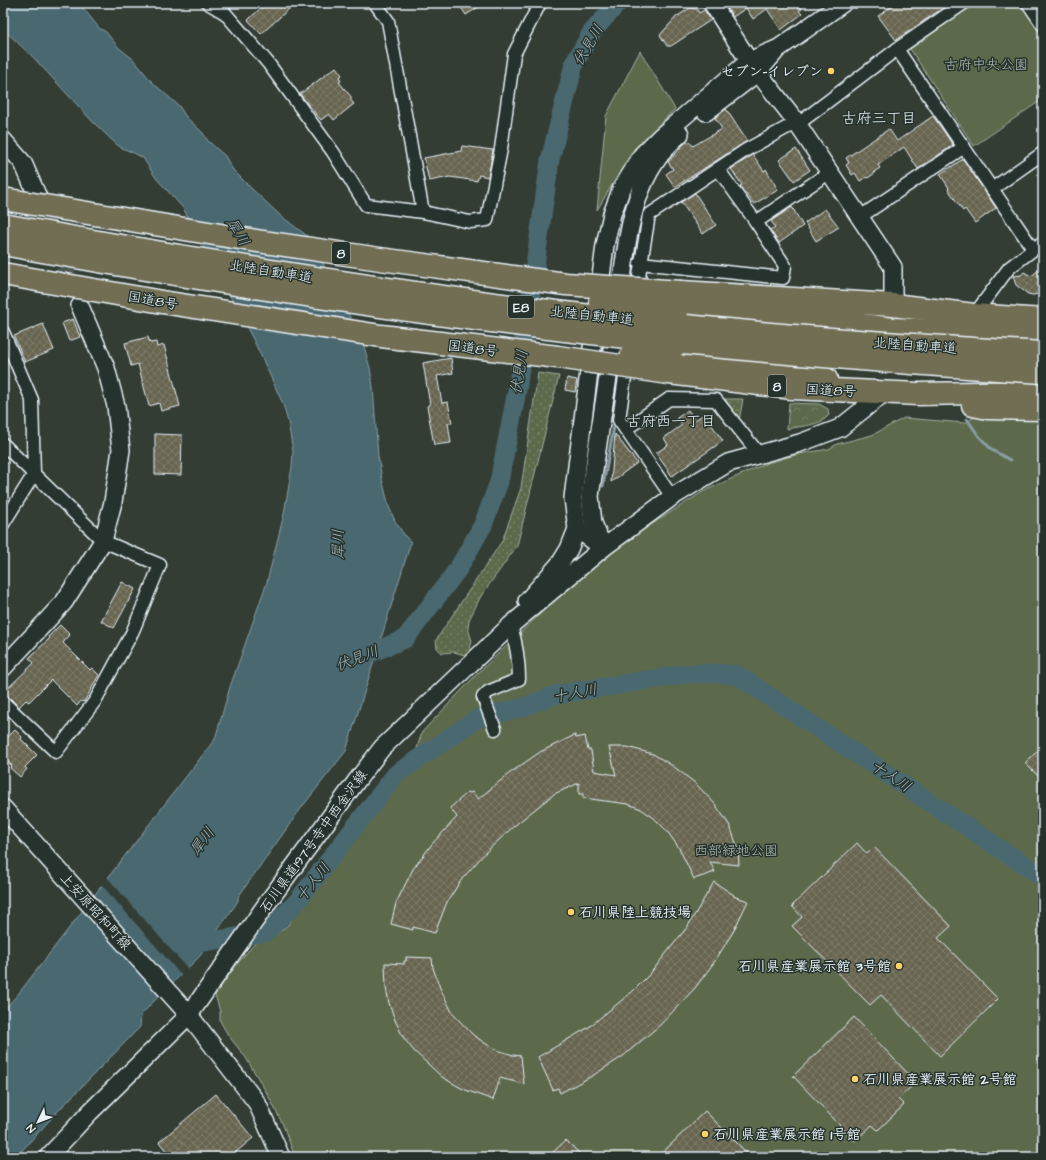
<svg xmlns="http://www.w3.org/2000/svg" width="1046" height="1160" font-family="'Architects Daughter','Klee One',sans-serif">
  <defs>
    <pattern id="grass-dots" width="8" height="8" patternUnits="userSpaceOnUse"><rect width="8" height="8" fill="#5c6b4c"/><path d="M2 2h.1M6 6h.1" fill="none" stroke="#738167" stroke-width="1.8" stroke-linecap="round"/></pattern>
    <pattern id="forest-crowns" width="20" height="18" patternUnits="userSpaceOnUse"><rect width="20" height="18" fill="#5c6b4c"/><path d="M2 6a3 3 0 1 1 6 0M12 15a3 3 0 1 1 6 0" fill="none" stroke="#738167"/></pattern>
    <pattern id="building-cross-hatch" width="8" height="8" patternUnits="userSpaceOnUse"><rect width="8" height="8" fill="#686551"/><path d="M0 0l8 8M0 8l8-8" fill="none" stroke="#7e7c6b"/></pattern>
  </defs>
  <rect width="100%" height="100%" fill="#333d34"/>
  <filter id="ink" filterUnits="userSpaceOnUse"><feTurbulence type="fractalNoise" baseFrequency=".025" numOctaves="2"/><feDisplacementMap in="SourceGraphic" scale="8" xChannelSelector="R" yChannelSelector="G"/><feConvolveMatrix kernelMatrix="1 2 1 2 8 2 1 2 1" color-interpolation-filters="sRGB"/></filter>
  <g filter="url(#ink)">
    <g fill="url(#grass-dots)" stroke="#a2aea2">
      <polygon points="538,373 559,376 517,546 481,596 469,620 468,628 472,641 468,656 454,652 442,653 437,648 436,640 502,541 521,488"/>
      <polygon points="725,399 743,399 739,421"/>
    </g>
    <path fill="url(#forest-crowns)" stroke="#a2aea2" d="M789,403L819,404L828,409L829,415C821,426 800,426 787,429Z"/>
    <g fill="#5c6b4c" stroke="#a2aea2">
      <polygon points="975,3 1020,3 1043,35 1043,99 974,146 910,49"/>
      <polygon points="640,51 675,109 633,150 597,210 606,116"/>
      <polygon points="974,417 1043,419 1043,1157 295,1157 283,1125 268,1095 246,1058 228,1035 220,1021 220,1011 215,995 237,964 257,941 278,933 288,925 330,866 382,800 410,771 422,732 477,674 578,578 638,533 704,491 767,463 799,454 829,449 837,444 872,435 904,418 965,423"/>
    </g>
    <polygon fill="#4a6770" stroke="#899ea6" points="3,3 79,3 99,28 106,32 118,47 133,59 152,82 179,106 186,117 203,133 208,141 225,156 233,170 254,191 281,216 310,238 363,343 370,368 373,387 378,456 382,479 389,507 395,521 405,536 411,542 346,751 302,807 238,897 238,901 200,956 151,1004 141,1015 140,1027 58,1111 16,1157 3,1157 3,1011 19,993 215,739 230,687 267,582 284,514 292,467 293,451 288,422 283,404 268,371 254,341 183,208 156,178 143,158 134,153 122,148 116,144 92,121 33,57 3,29"/>
    <polygon fill="#333d34" points="106,876 189,970 182,976 100,883"/>
    <g fill="none" stroke-linecap="round" stroke-linejoin="round">
      <g stroke="#899ea6" stroke-width="3">
        <polyline points="967,419 978,435 992,450 1010,460"/>
        <polyline points="603,486 615,421"/>
      </g>
      <g stroke="#4a6770" stroke-width="19">
        <polyline points="353,660 405,639 458,569 483,525 499,482 517,391 550,160 574,64 592,32 618,3"/>
        <polyline points="190,929 205,942 266,932 296,903 396,774 478,718 521,708 555,695 685,674 712,673 737,675 1043,877"/>
      </g>
    </g>
    <g fill="url(#building-cross-hatch)" stroke="#e8f1f8">
      <polygon points="266,3 285,3 290,8 261,34 248,20"/>
      <polygon points="458,3 485,3 466,15"/>
      <polygon points="724,3 798,3 802,9 799,11 802,14 781,30 767,9 753,19 746,8 733,17"/>
      <polygon points="897,3 950,3 896,40 878,16"/>
      <polygon points="690,8 697,9 699,13 704,10 711,20 671,46 667,46 660,35 676,17"/>
      <polygon points="336,67 342,75 339,78 341,81 339,82 352,98 350,99 354,104 334,120 329,114 321,120 300,94"/>
      <polygon points="726,109 747,141 675,187 666,174 673,169 668,162 684,144 689,141 693,146 722,129 715,118"/>
      <polygon points="933,116 953,145 918,169 904,147 878,165 880,168 874,172 875,173 868,178 867,177 860,181 855,173 852,175 846,165 849,163 846,158 889,129 897,141"/>
      <polygon points="462,146 493,150 488,177 479,175 477,181 450,177 429,181 424,158 461,151"/>
      <polygon points="796,149 810,170 794,181 779,160"/>
      <polygon points="753,155 764,171 766,169 778,190 754,204 740,186 742,185 731,169"/>
      <polygon points="963,159 996,208 975,223 965,209 963,211 948,189 949,188 940,174"/>
      <polygon points="695,193 716,225 703,234 681,202"/>
      <polygon points="792,207 803,226 779,243 770,230 775,227 771,221"/>
      <polygon points="825,209 839,227 816,241 805,223"/>
      <polygon points="1043,267 1043,293 1033,295 1028,294 1016,285 1013,276 1021,275 1024,272 1031,276"/>
      <polygon points="73,319 80,337 69,341 62,323"/>
      <polygon points="43,324 54,350 25,362 14,336"/>
      <polygon points="148,337 150,343 156,342 157,347 164,345 180,406 161,411 159,403 149,406 138,364 131,366 125,343"/>
      <polygon points="451,358 453,373 437,376 442,403 448,402 452,423 448,423 451,443 434,445 427,406 430,405 423,363"/>
      <polygon points="567,378 577,380 575,392 565,390"/>
      <polygon points="688,410 695,420 704,414 723,441 672,476 656,453 668,445 664,438 682,425 677,418"/>
      <polygon points="155,434 182,435 181,475 155,474"/>
      <polygon points="615,434 637,463 611,482"/>
      <polygon points="122,582 135,589 114,628 101,621"/>
      <polygon points="60,625 70,635 63,643 90,670 92,668 99,675 84,702 81,701 77,706 51,680 29,702 26,700 19,707 4,692 34,663 29,658 50,638 48,637"/>
      <polygon points="15,730 22,737 21,739 37,755 25,767 27,769 20,777 10,768 12,766 3,757 3,742"/>
      <polygon points="575,735 576,738 585,736 588,750 591,750 594,771 616,775 609,747 627,747 653,754 673,766 695,783 715,804 730,826 738,849 739,865 710,862 715,872 694,879 679,848 667,831 654,818 641,809 628,804 583,798 583,794 579,794 579,783 554,794 514,826 485,853 462,879 447,902 435,933 413,927 413,930 391,924 396,903 413,869 432,844 457,817 450,808 468,792 470,793 472,792 478,799 510,773 540,752"/>
      <polygon points="1043,746 1043,781 1025,763"/>
      <polygon points="857,843 867,854 874,847 951,926 938,938 998,999 940,1056 881,995 870,1005 792,926 802,917 792,906"/>
      <polygon points="714,882 734,895 733,896 748,901 733,932 715,961 695,988 660,1025 622,1057 592,1076 560,1093 558,1088 553,1090 538,1057 589,1027 633,991 649,975 688,926"/>
      <polygon points="406,957 432,958 433,968 440,988 453,1014 473,1035 494,1049 513,1055 521,1056 524,1084 500,1078 493,1100 463,1089 454,1084 442,1077 414,1051 403,1037 395,1020 389,1003 386,988 385,963 404,964 404,961 406,961"/>
      <polygon points="854,1017 916,1082 898,1099 904,1105 878,1130 872,1125 855,1141 793,1076"/>
      <polygon points="216,1094 253,1138 230,1157 171,1157 159,1142"/>
      <polygon points="705,1111 751,1157 658,1157"/>
      <polygon points="566,1140 583,1157 548,1157"/>
    </g>
    <g fill="none" stroke-linecap="round" stroke-linejoin="round">
      <polyline stroke="#4e5851" stroke-width="17" stroke-dasharray="17 8" stroke-linecap="butt" points="38,196 75,295"/>
      <defs>
        <g id="street">
          <polyline points="208,3 225,13 268,63 333,152 366,205 423,212 470,222 487,220 501,149 514,54 540,3"/>
          <polyline points="375,3 388,21 423,212"/>
          <polyline points="1028,3 1043,25"/>
          <polyline points="897,49 1033,249"/>
          <polyline points="718,169 756,222 830,172"/>
          <polyline points="992,189 1043,153"/>
          <polyline points="860,217 964,147"/>
          <polyline points="640,263 783,278 785,266 756,222"/>
          <polyline points="636,294 649,215 746,150 786,128 798,124 897,49 964,3"/>
          <polyline points="974,315 1009,268 1043,242"/>
          <polyline points="3,332 32,400 34,474 3,524"/>
          <polyline points="627,362 619,420 672,497"/>
          <polyline points="626,429 669,399 716,400 759,454"/>
          <polyline points="3,444 103,541 160,565 132,633 95,701 56,752 3,702"/>
          <path d="M495,729L483,697L488,692L519,679C519,660 516,643 511,625"/>
        </g>
        <g id="secondary">
          <polyline points="712,3 749,61 792,116 893,267 893,305"/>
          <polyline points="706,112 758,72 775,52"/>
          <polyline points="3,140 23,163 37,195"/>
          <path d="M619,300C628,240 630,176 680,134"/>
          <polyline points="603,547 593,523 590,496 616,324"/>
          <polyline points="603,548 577,529 573,498 605,245 612,214 621,190 643,154 661,136 749,61 779,48 843,3"/>
          <polyline points="527,601 561,562 569,549 577,529"/>
          <polyline points="3,668 64,602 103,541 113,502 121,450 116,406 106,368 80,306"/>
          <polyline points="3,808 189,1015 257,1103 281,1157"/>
          <polyline points="48,1157 90,1112 189,1015 268,902 358,779 382,748 511,625 603,548 672,497 728,463 800,443 840,428 885,392"/>
        </g>
        <g id="highway">
          <polyline points="681,292 893,305 974,315 1043,320"/>
          <polyline points="678,309 846,323 893,329 1043,336"/>
          <path d="M671,358C723,363 775,368 826,379"/>
          <polyline points="669,373 792,388 918,394 1043,392"/>
          <polyline points="973,405 988,408 1043,409"/>
        </g>
      </defs>
      <use href="#street" stroke="#e8f1f8" stroke-width="15"/>
      <use href="#secondary" stroke="#e8f1f8" stroke-width="20"/>
      <use href="#highway" stroke="#e8f1f8" stroke-width="25"/>
      <use href="#street" stroke="#26332d" stroke-width="12"/>
      <use href="#secondary" stroke="#26332d" stroke-width="17"/>
      <use href="#highway" stroke="#726e52" stroke-width="22"/>
      <defs>
        <g id="highway-bridge">
          <polyline points="3,199 257,241 380,259 566,284 681,292"/>
          <path d="M3,225C190,259 377,290 565,313C724,332 884,344 1043,353"/>
          <path d="M3,244C190,278 377,309 565,330C724,349 883,362 1043,372"/>
          <polyline points="3,274 162,302 381,336 558,357 669,373"/>
          <polyline points="600,301 678,309"/>
          <polyline points="632,353 671,358"/>
        </g>
      </defs>
      <use href="#highway-bridge" stroke="#e8f1f8" stroke-width="25" stroke-linecap="butt"/>
      <use href="#highway-bridge" stroke="#726e52" stroke-width="22"/>
    </g>
  </g>
  <g fill="#ffd166" stroke="#26332d" stroke-width="1.5">
    <circle cx="831" cy="71" r="4"/>
    <circle cx="571" cy="912" r="4"/>
    <circle cx="899" cy="966" r="4"/>
    <circle cx="855" cy="1079" r="4"/>
    <circle cx="705" cy="1134" r="4"/>
  </g>
  <g text-anchor="middle" stroke-width="3" stroke-linejoin="round" paint-order="stroke">
    <g fill="#26332d" stroke="#aeb8bb" stroke-width="1">
      <rect x="332" y="242" width="18" height="22" rx="3"/>
      <rect x="508" y="296" width="26" height="22" rx="3"/>
      <rect x="768" y="375" width="18" height="22" rx="3"/>
    </g>
    <g font-size="13" font-weight="bold" fill="#e8f1f8">
      <text x="341" y="258">8</text>
      <text x="521" y="312">E8</text>
      <text x="777" y="391">8</text>
    </g>
    <g font-size="14" fill="#b0bbb3" stroke="#26332d">
      <text x="986" y="69">古府中央公園</text>
      <text x="736" y="855">西部緑地公園</text>
    </g>
    <g font-size="14" font-weight="bold" fill="#e8f1f8" stroke="#26332d" text-anchor="start">
      <text x="823" y="76" text-anchor="end">セブン-イレブン</text>
      <text x="579" y="917">石川県陸上競技場</text>
      <text x="891" y="971" text-anchor="end">石川県産業展示館 3号館</text>
      <text x="863" y="1084">石川県産業展示館 2号館</text>
      <text x="713" y="1139">石川県産業展示館 1号館</text>
    </g>
    <g font-size="14" fill="#e8f1f8" stroke="#26332d">
      <text transform="translate(271 271) rotate(9)" y="5">北陸自動車道</text>
      <text transform="translate(153 300) rotate(10)" y="5">国道8号</text>
      <text transform="translate(592 315) rotate(6)" y="5">北陸自動車道</text>
      <text transform="translate(915 345) rotate(4)" y="5">北陸自動車道</text>
      <text transform="translate(473 348) rotate(7)" y="5">国道8号</text>
      <text transform="translate(831 390) rotate(3)" y="5">国道8号</text>
      <text transform="translate(313 841) rotate(-54)" y="5">石川県道197号寺中西金沢線</text>
      <text transform="translate(96 911) rotate(48)" y="5">上安原昭和町線</text>
    </g>
    <g font-size="15" font-style="italic" fill="#a9bac2" stroke="#26332d">
      <text transform="translate(588 45) rotate(-59)" y="5">伏見川</text>
      <text transform="translate(238 232) rotate(59)" y="5">犀川</text>
      <text transform="translate(519 372) rotate(-81)" y="5">伏見川</text>
      <text transform="translate(338 544) rotate(-90)" y="5">犀川</text>
      <text transform="translate(357 658) rotate(-21)" y="5">伏見川</text>
      <text transform="translate(575 693) rotate(-11)" y="5">十人川</text>
      <text transform="translate(891 776) rotate(33)" y="5">十人川</text>
      <text transform="translate(202 841) rotate(-53)" y="5">犀川</text>
      <text transform="translate(313 882) rotate(-52)" y="5">十人川</text>
    </g>
    <g font-size="15" fill="#e8f1f8" stroke="#26332d">
      <text x="879" y="123">古府三丁目</text>
      <text x="671" y="426">古府西一丁目</text>
    </g>
  </g>
  <rect width="1046" height="1160" fill="none" stroke="#26332d" stroke-width="16"/>
  <rect x="8" y="8" width="1030" height="1144" fill="none" stroke="#e8f1f8" stroke-width="1.5" filter="url(#ink)"/>
  <g transform="translate(38 1122) rotate(227)" stroke="#26332d" stroke-width="3" paint-order="stroke">
  <path d="M0-3L7 15L0 10L-7 15Z" fill="#e8f1f8"/>
  <text y="-6" font-size="11" font-weight="bold" text-anchor="middle" fill="#e8f1f8">N</text>
  </g>
</svg>
